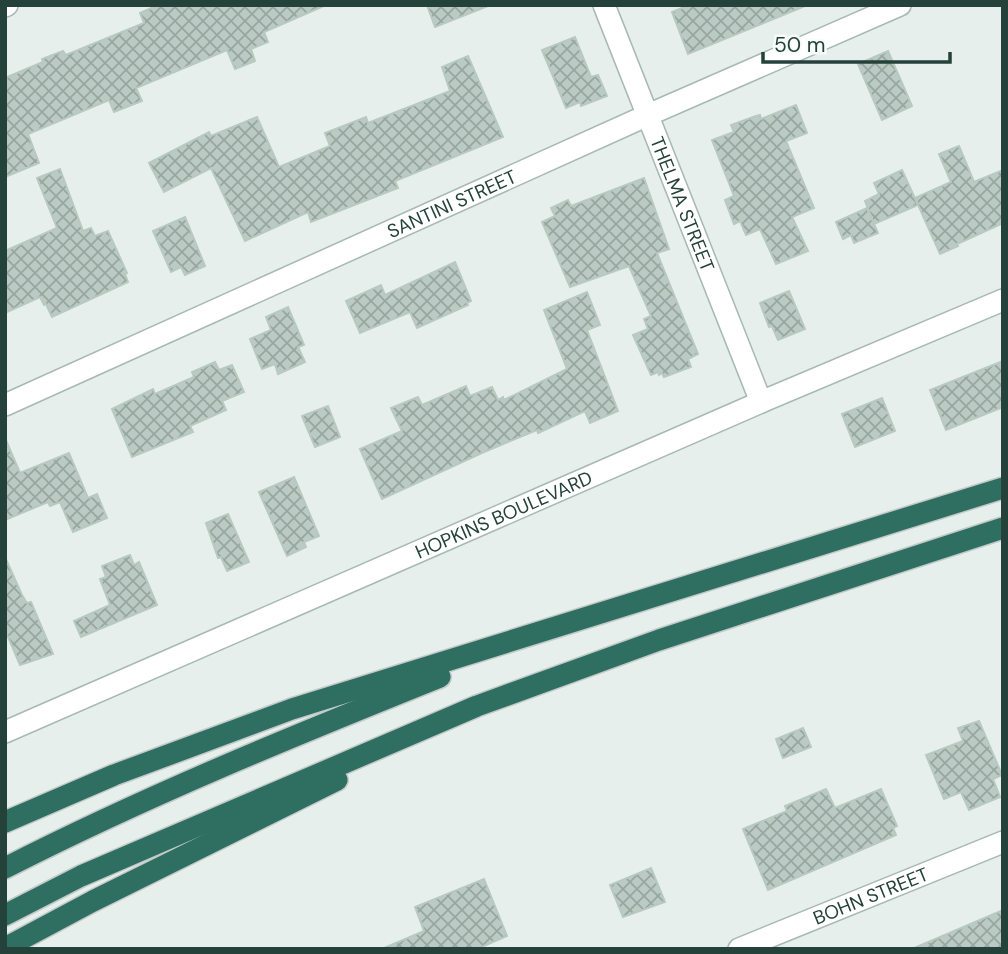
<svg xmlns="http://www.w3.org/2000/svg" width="1008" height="954" font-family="'DM Sans',sans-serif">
  <defs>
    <pattern id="building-cross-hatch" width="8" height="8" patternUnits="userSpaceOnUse" patternTransform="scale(1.75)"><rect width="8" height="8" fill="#bbcac4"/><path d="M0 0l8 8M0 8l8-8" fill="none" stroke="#98a6a0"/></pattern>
  </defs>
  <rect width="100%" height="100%" fill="#e6efeb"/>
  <g fill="url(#building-cross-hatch)" stroke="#b8c9c2" stroke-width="2">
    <polygon points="158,5 326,5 264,32 268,42 251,49 255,61 235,69 227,50 136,88 142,101 114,112 109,100 28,134 39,163 5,177 5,78 43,62 42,59 63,51 66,55 144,23 140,13"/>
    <polygon points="427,5 488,5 488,6 435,27"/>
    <polygon points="689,5 805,5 805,6 688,54 672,12"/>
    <polygon points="575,37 591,77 598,75 607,96 581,106 580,102 566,108 542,50"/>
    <polygon points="888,51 912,106 882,120 858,64"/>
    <polygon points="468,56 503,137 395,181 398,188 311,222 308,212 245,241 211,168 164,192 149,163 209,132 211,136 257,117 279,167 330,146 325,133 366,117 368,123 450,91 442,67"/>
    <polygon points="796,105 807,133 786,141 814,208 792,217 808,251 776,264 760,229 746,235 740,221 734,224 725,200 734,196 712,140 734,132 731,125 756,116 760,115 761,119"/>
    <polygon points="959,146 974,182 1003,170 1003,223 957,244 958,246 940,254 915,198 951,182 939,154"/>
    <polygon points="60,169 83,231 91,228 95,236 108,231 127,273 125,274 128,282 52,317 46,304 44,305 40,297 5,313 5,251 57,228 37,178"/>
    <polygon points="902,170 918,205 874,224 865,201 879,194 874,183"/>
    <polygon points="644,178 669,249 657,253 698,354 688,359 691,367 664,377 662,373 659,375 658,372 651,375 633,335 648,329 644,319 651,316 629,266 570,287 542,222 555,216 551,208 568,200 571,206"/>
    <polygon points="867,208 878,233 854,243 851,235 843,239 836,222"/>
    <polygon points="185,217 205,266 185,275 181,267 171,272 153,231"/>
    <polygon points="455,262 471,301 467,303 468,305 417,328 410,312 360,333 346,301 381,285 385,295"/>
    <polygon points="789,291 805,329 778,340 772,326 769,327 760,303"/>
    <polygon points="587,292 600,325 587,330 618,411 590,423 585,411 538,433 537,430 484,452 382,499 360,449 402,431 391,408 418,397 422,405 466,386 470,396 492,387 498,400 503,397 504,400 567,369 544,310"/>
    <polygon points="288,307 304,345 298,347 305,362 278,374 275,364 262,369 250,339 271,330 266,317"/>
    <polygon points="1003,361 1003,407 946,430 930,390"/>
    <polygon points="215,362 219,370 232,365 244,392 222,401 226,410 190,426 193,432 132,457 112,409 153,389 155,394 194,377 192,372"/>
    <polygon points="882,398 895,431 855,447 842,414"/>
    <polygon points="328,406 340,437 315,447 302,416"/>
    <polygon points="5,438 20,473 69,453 88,498 97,494 107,518 73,532 60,502 50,506 48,502 5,520"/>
    <polygon points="294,477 319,536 304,542 306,547 287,556 259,492"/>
    <polygon points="228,514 249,562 227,571 221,557 218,558 206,523"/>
    <polygon points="130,555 134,565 139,562 157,605 81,637 74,621 110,605 100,579 106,577 102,566"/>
    <polygon points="5,557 22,595 27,603 31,602 53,654 20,665 5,630"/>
    <polygon points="979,721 1002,775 993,779 1000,797 969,810 961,792 944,799 926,755 963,741 958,728"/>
    <polygon points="803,728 811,747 783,758 776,739"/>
    <polygon points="826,789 835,808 881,789 897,826 893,828 896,835 768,890 743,829 787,811 785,806"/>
    <polygon points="651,868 665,902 623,917 610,885"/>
    <polygon points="484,879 507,936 477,949 382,949 424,931 415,907"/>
    <polygon points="1003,910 1003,949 912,949"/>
  </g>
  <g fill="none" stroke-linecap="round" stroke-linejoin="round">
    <defs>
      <g id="minor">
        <path id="s1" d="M604,5L761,402"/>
        <polyline points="5,6 7,5"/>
        <path id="s2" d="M5,405L648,115L900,5"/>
        <path id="s3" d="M5,732L761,402L1003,300"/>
        <path id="s4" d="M739,949L1003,842"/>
      </g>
      <g id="highway">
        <polyline points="5,822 114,775 292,709 1003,488"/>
        <path d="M5,868C146,796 293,736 440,677"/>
        <polyline points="5,915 81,876 477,706 659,640 1003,528"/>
        <polyline points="5,948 93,901 337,780"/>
      </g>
    </defs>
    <use href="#minor" stroke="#a8b8b2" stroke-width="24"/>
    <use href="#highway" stroke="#c2cac8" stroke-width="24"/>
    <use href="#minor" stroke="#fff" stroke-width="21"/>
    <use href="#highway" stroke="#2f6f62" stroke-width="21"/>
  </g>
  <g text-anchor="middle" stroke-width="7" stroke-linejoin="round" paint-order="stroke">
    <g font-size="19" fill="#24423a" stroke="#f7fbf9">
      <text dy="7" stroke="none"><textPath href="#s1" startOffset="214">THELMA STREET</textPath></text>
      <text dy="7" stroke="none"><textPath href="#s2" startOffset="490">SANTINI STREET</textPath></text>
      <text dy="7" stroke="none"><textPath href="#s3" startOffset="544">HOPKINS BOULEVARD</textPath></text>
      <text dy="7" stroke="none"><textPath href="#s4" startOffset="142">BOHN STREET</textPath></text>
    </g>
  </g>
  <rect width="1008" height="954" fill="none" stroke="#24423a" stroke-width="14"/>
  <path d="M763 52v10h187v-10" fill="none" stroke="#24423a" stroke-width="3.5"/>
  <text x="774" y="52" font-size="21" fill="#24423a" stroke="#f7fbf9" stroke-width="5" paint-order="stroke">50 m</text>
</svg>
